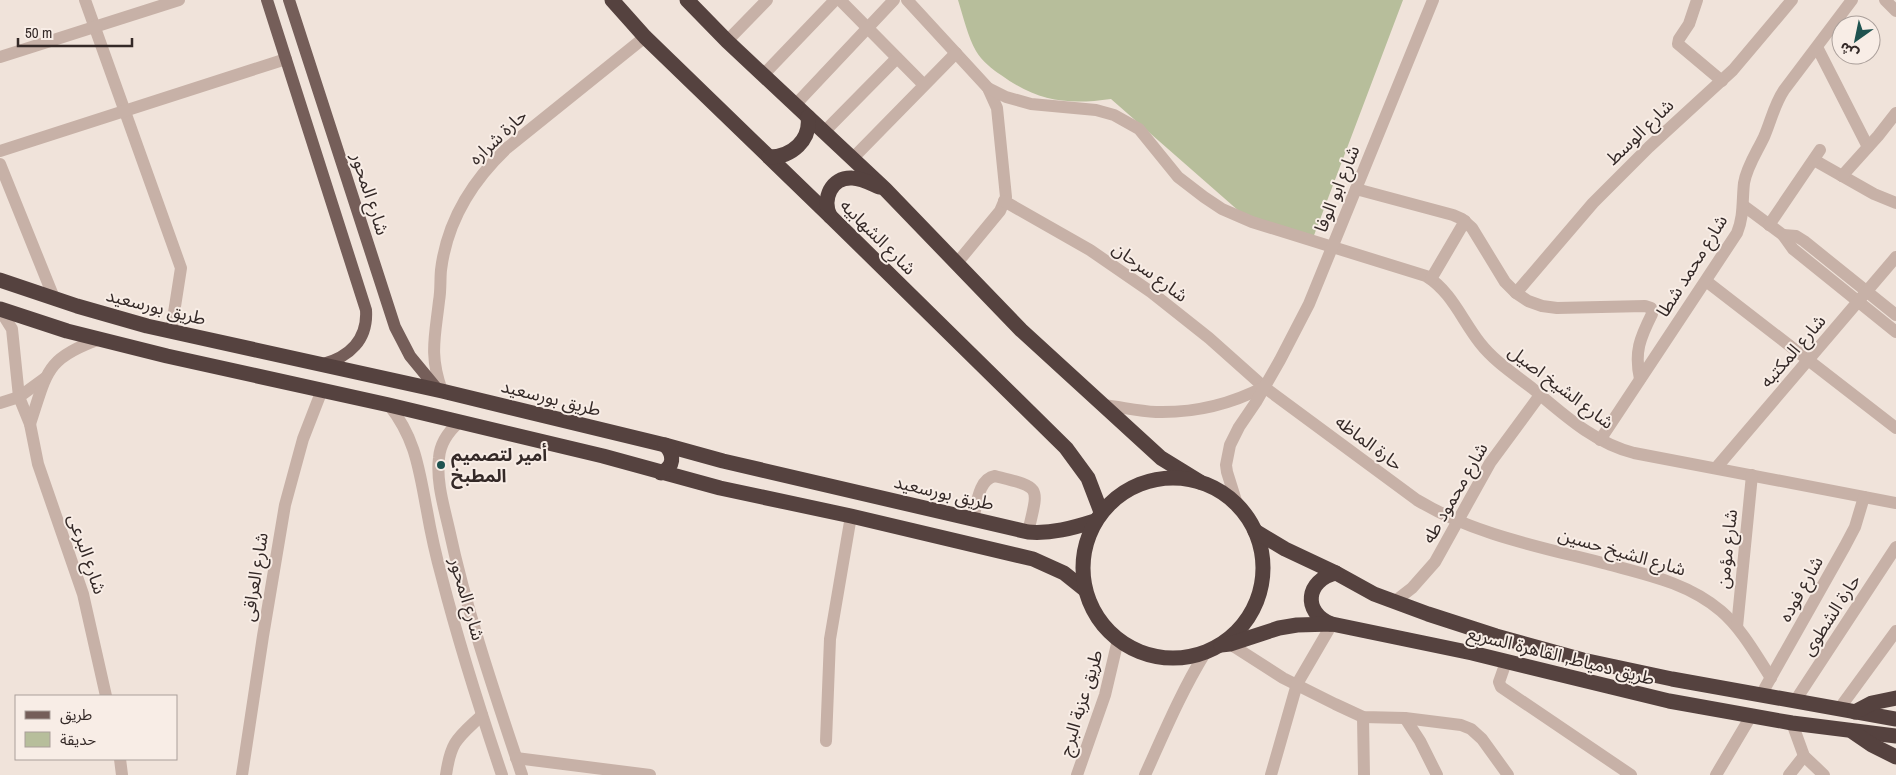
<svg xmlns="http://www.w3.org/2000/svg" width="1896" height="775" font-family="'Archivo Narrow','Noto Sans Arabic',sans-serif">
  <rect width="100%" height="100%" fill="#f0e3da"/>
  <path fill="#b7be9b" d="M958,0H1403L1313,238L1240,212L1111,99C1068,105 1038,102 1001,75C992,69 982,61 976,51C968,37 963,16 958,0Z"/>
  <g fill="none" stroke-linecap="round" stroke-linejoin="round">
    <g stroke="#c7b1a7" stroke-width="12">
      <polyline points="85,0 181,268 171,332"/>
      <polyline points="840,0 924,85"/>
      <polyline points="907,0 988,88 997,108 1006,197 1000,211 957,263"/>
      <polyline points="1697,0 1689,24 1679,39 1678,44 1722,81"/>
      <polyline points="1885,0 1896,11"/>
      <polyline points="727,41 767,0"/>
      <polyline points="1817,47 1868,147"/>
      <polyline points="0,57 179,0"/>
      <polyline points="764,74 835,0"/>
      <path d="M988,88L1006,97L1031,104L1096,110L1114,115L1139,129L1178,177L1204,197L1222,209L1252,222L1426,276C1451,291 1462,320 1480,343C1494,361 1514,374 1532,388C1563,414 1594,443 1634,453L1896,503"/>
      <polyline points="796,104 894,0"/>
      <polyline points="825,131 897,58"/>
      <polyline points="0,151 286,59"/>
      <polyline points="853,158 956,53"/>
      <polyline points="1814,160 1874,194 1896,203"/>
      <polyline points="0,164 54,298"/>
      <polyline points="1842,176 1878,136 1896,113"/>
      <path d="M1356,189L1453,215L1462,219L1472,228L1505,282L1516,293L1528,301L1542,306L1557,308L1645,306L1651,308L1652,314C1640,338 1634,352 1640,379"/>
      <path d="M1004,201L1090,250L1151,292L1209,338L1264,387L1417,500C1475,535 1541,547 1607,564C1648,575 1688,583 1721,611C1742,629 1756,655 1771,678"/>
      <polyline points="1744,206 1783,235 1793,249 1896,332"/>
      <polyline points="1769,225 1820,150"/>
      <polyline points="1783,235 1796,236 1804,241 1896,315"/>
      <polyline points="1431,279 1465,221"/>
      <polyline points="1706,281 1896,428"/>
      <polyline points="1516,293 1593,203 1649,147 1733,70 1792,0"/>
      <polyline points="0,310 12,329 19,397 30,424 38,464 83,594 106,696"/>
      <path d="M442,391C429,355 435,337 439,301C441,290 440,280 441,270C447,221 472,181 507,148L645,37"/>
      <polyline points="0,403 19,397 45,378"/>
      <path d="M389,405C416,439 419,470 427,511C431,534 436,556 442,578C459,644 480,710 502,775"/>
      <path d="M1103,405C1121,407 1138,411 1156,412C1193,413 1231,404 1264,387"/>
      <path d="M459,422C448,432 440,443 439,458C436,481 444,507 449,529C467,613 495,694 522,775"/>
      <path d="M30,424C47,373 45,358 100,339"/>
      <path d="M1600,440L1737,233C1744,216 1742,201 1744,183C1747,166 1757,152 1764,137C1771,121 1774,105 1784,90L1852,0"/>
      <polyline points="1716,468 1896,257"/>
      <polyline points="1237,504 1227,472 1226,465 1230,445 1239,427 1256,402 1280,360 1309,304 1433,0"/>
      <path d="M973,519C977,505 978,479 995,476C1042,488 1039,485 1028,532"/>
      <polyline points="1394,602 1412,588 1435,562 1490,463 1540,395"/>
      <polyline points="1737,627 1752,475"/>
      <polyline points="1230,644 1283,678 1335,704 1363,717 1405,718 1461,725 1471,729 1482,739 1508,775"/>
      <polyline points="1506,662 1499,682 1501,687 1631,775"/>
      <polyline points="1761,695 1845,546 1855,527 1864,497"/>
      <polyline points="1795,701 1896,547"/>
      <polyline points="1839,709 1896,631"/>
      <polyline points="1363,717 1364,775"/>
      <polyline points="1405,718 1420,741 1437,775"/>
      <polyline points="1792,723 1804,756 1824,775"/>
      <polyline points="826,741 830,639 851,516"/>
      <polyline points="516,758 650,775"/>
      <polyline points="120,759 122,775"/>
      <polyline points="242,775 263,636 285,505 303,439 322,390"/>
      <path d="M446,775C451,740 458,738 482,715"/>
      <polyline points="1077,775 1105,695 1118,640"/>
      <path d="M1145,775C1164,733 1181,692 1205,653"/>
      <polyline points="1271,775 1297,684 1332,624"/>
      <polyline points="1716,775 1751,716"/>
      <polyline points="1789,775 1804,756"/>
    </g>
    <g stroke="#755e59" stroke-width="12">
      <path d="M267,0L366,310C368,340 349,357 323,364"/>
      <polyline points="289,0 395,327 410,356 438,390"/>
    </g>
    <g stroke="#55423f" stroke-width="15">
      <polyline points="612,0 645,37 830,216 1066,448 1088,478 1101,512"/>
      <polyline points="687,0 727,41 885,189 1021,330 1161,458 1200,482"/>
      <path d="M769,157C792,157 811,140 808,117"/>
      <path d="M830,216C822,199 831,177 852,178C861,178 870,183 879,187"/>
      <path d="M0,280L77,306L147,326L442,391L665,445L723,461L1028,532C1051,534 1073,528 1095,521"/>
      <polyline points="0,309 67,331 167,356 389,405 603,456 720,488 851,516 1033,559 1064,573 1084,589"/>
      <path d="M661,473C674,467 675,455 665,445"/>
      <circle cx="1173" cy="568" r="90"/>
      <polyline points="1255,531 1285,549 1336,573 1374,594 1428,614 1496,636 1583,660 1672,679 1896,719"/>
      <path d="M1331,624C1302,612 1306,580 1336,573"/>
      <polyline points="1221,645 1230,644 1279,628 1297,625 1332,624 1472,653 1669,701 1792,723 1896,736"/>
      <polyline points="1855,712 1872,703 1896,698"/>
      <polyline points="1853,732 1872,745 1896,757"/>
    </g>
  </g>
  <circle fill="#1f5350" stroke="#f8ede6" stroke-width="2" cx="441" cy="465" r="5"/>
  <g text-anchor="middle" stroke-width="4" stroke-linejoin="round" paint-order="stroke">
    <g font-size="18" fill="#342927" stroke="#f8ede6">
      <text transform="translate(1640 132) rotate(-44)" y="6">شارع الوسط</text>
      <text transform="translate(498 137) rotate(-43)" y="6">حارة شراره</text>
      <text transform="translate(1337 189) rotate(-68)" y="6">شارع ابو الوفا</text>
      <text transform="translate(370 194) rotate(72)" y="6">شارع المحور</text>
      <text transform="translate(878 237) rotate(45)" y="6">شارع الشهابيه</text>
      <text transform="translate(1692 266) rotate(-58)" y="6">شارع محمد شطا</text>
      <text transform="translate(1150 272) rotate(36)" y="6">شارع سرحان</text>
      <text transform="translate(156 307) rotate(14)" y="6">طريق بورسعيد</text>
      <text transform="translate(1793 351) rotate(-49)" y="6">شارع المكتبه</text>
      <text transform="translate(1561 387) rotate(37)" y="6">شارع الشيخ اصيل</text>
      <text transform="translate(551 398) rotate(14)" y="6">طريق بورسعيد</text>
      <text transform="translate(1369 443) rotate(37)" y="6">حارة الماظه</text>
      <text transform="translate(944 493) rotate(13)" y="6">طريق بورسعيد</text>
      <text transform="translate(1455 493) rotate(-60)" y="6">شارع محمود طه</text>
      <text transform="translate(1727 549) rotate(-84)" y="6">شارع مؤمن</text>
      <text transform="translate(1622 552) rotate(16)" y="6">شارع الشيخ حسين</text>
      <text transform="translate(87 554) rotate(71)" y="6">شارع البرعى</text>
      <text transform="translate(255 577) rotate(-81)" y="6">شارع العراقى</text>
      <text transform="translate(1801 589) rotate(-61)" y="6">شارع فوده</text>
      <text transform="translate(467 599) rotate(74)" y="6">شارع المحور</text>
      <text transform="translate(1831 615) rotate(-57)" y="6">حارة الشطوى</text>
      <text transform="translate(1561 656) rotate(14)" y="6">طريق دمياط, القاهرة السريع</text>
      <text transform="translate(1081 703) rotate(-73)" y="6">طريق عزبة البرج</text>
    </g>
    <g font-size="18" font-weight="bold" fill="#342927" stroke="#f8ede6" text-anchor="start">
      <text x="451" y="461">أمير لتصميم<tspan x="451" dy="21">المطبخ</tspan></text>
    </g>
  </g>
  <rect x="15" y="695" width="162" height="65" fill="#f8ede6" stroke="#aa9f9a"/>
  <rect x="25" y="711" width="25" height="8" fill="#755e59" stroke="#aa9f9a"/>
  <text x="60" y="720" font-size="15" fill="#342927">طريق</text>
  <rect x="25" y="732" width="25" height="15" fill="#b7be9b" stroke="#aa9f9a"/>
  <text x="60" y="745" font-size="15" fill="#342927">حديقة</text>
  <g transform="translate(1856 40) rotate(213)"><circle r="24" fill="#f8ede6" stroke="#aa9f9a"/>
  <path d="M0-4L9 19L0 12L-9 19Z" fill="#1f5350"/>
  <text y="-8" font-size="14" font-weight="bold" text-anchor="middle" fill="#342927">ش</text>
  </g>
  <path d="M18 38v8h114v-8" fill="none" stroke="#342927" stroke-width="2.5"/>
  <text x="25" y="38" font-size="15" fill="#342927" stroke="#f8ede6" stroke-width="4" paint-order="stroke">50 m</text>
</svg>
